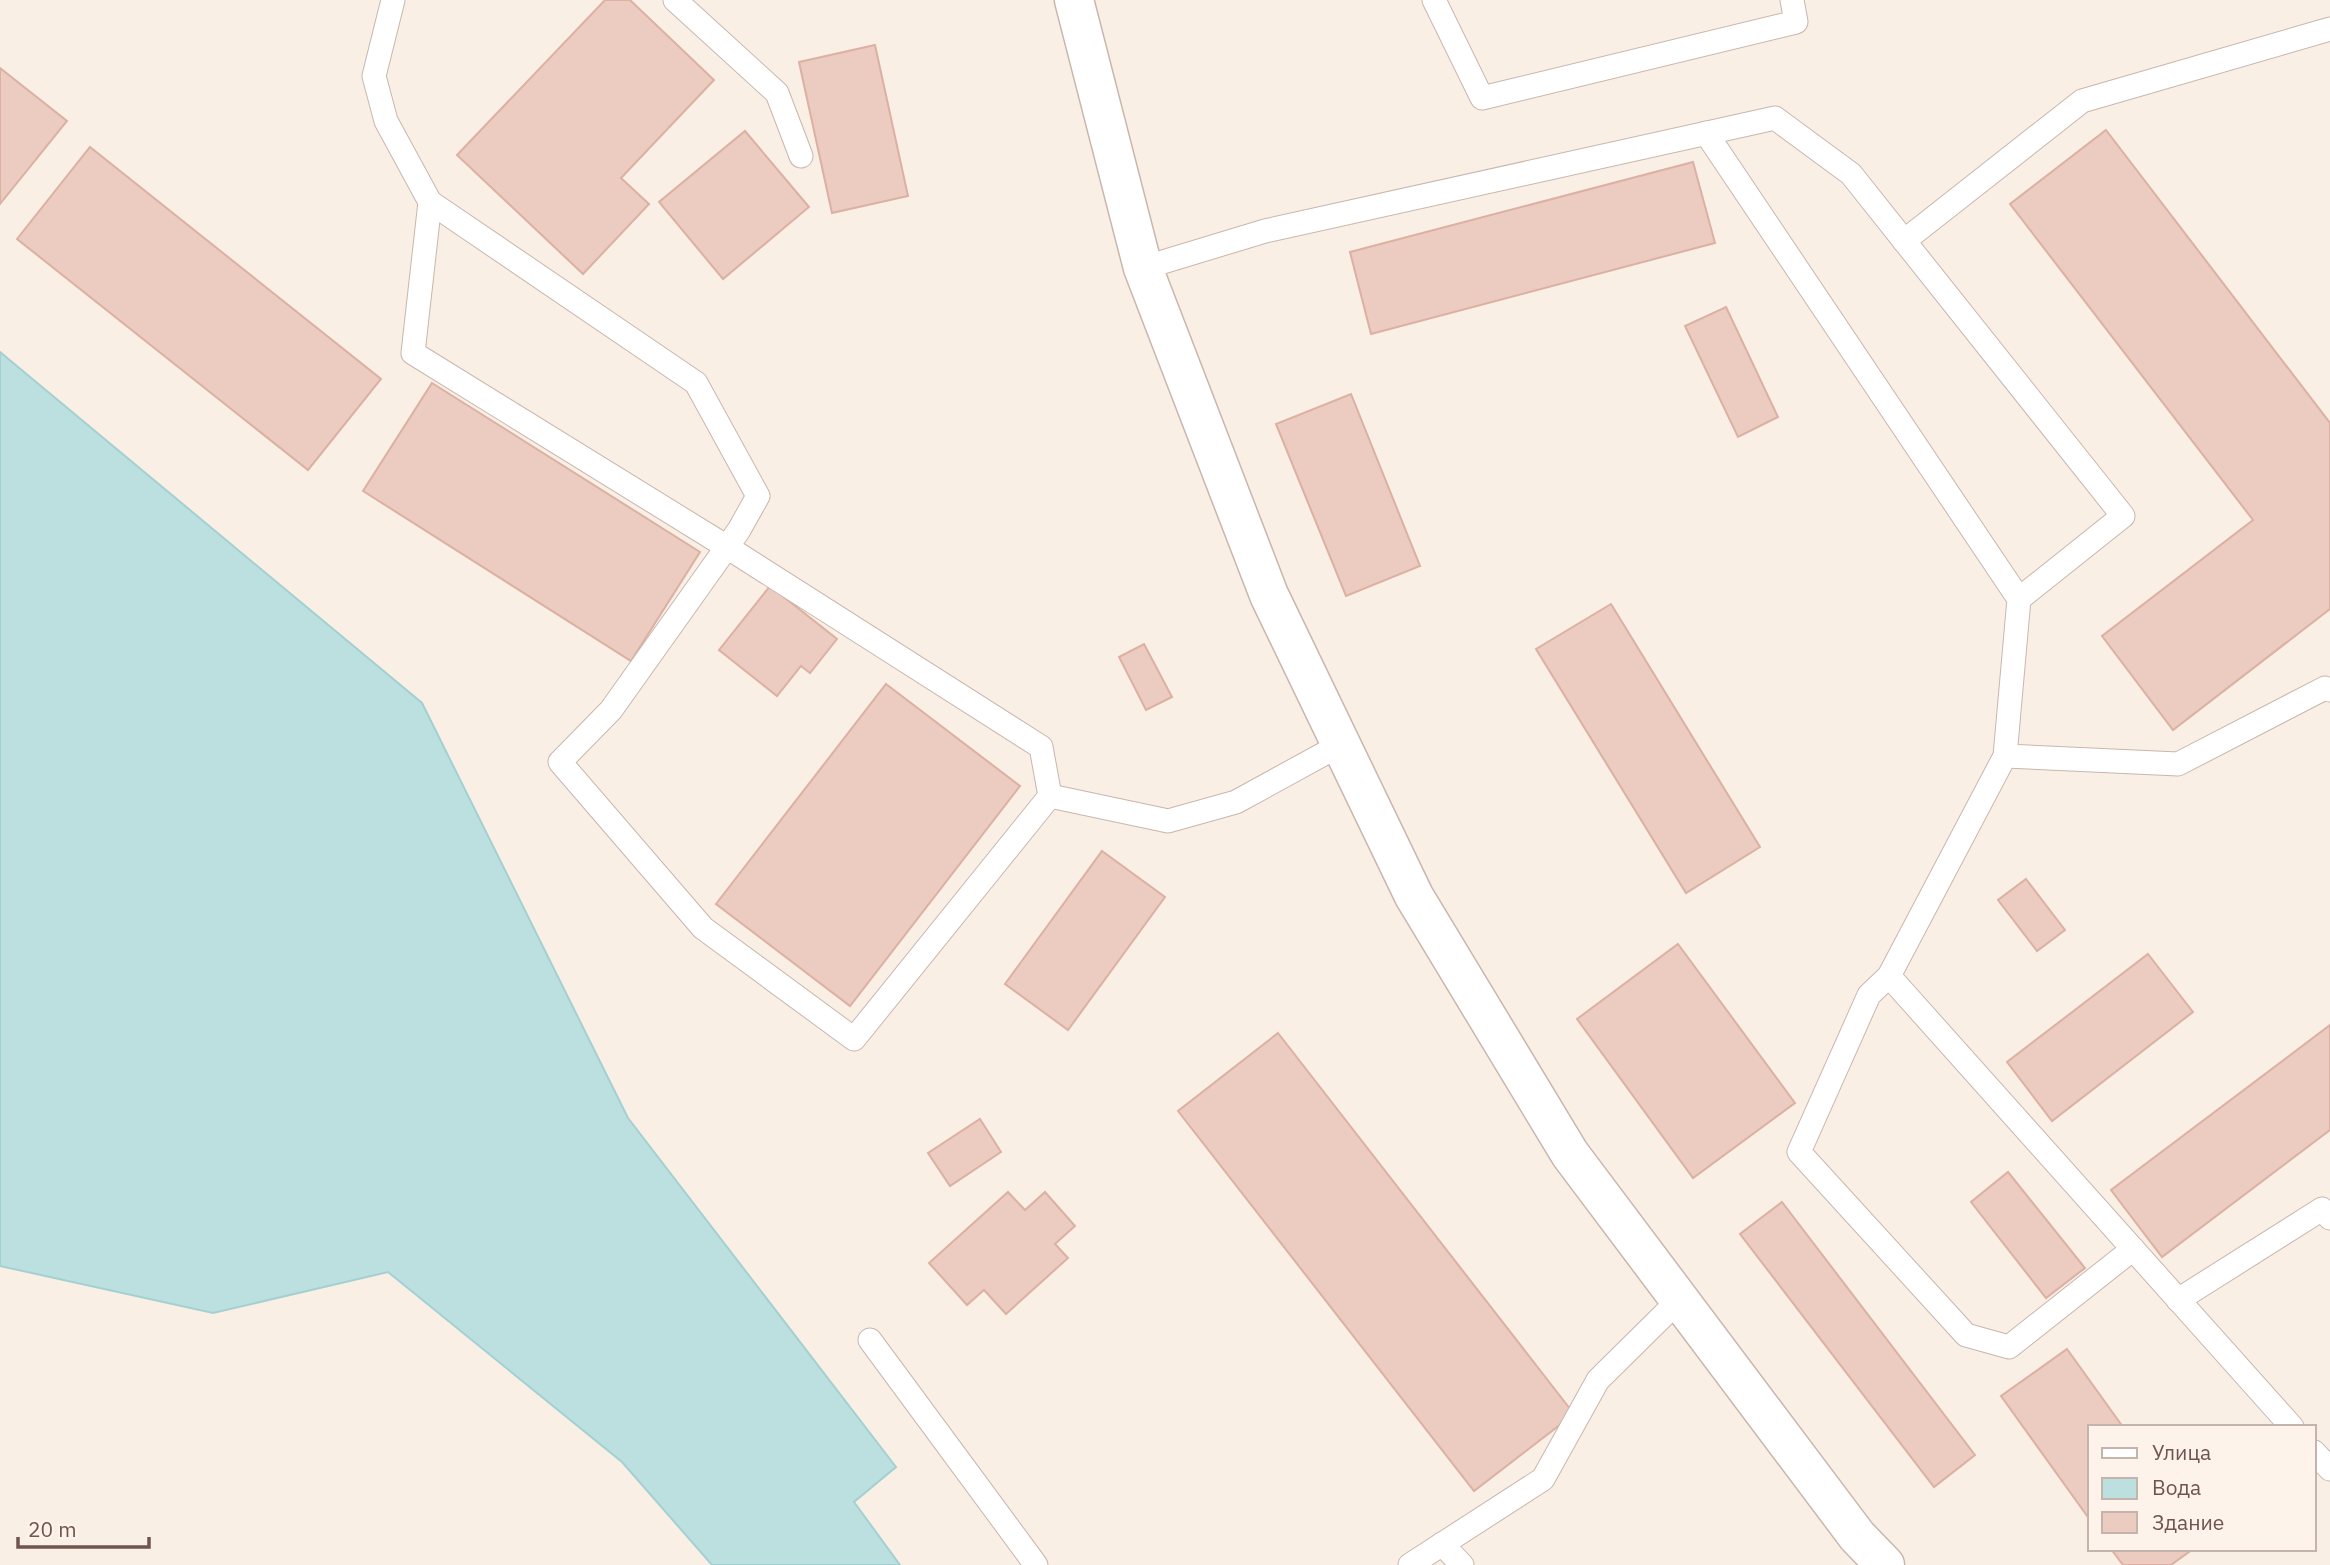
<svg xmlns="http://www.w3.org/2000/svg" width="2330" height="1565" font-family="'IBM Plex Sans',sans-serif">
  <rect width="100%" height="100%" fill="#f9efe5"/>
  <polygon fill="#bce0e0" stroke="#a3d0d1" stroke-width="2" points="0,352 422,703 628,1118 896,1467 854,1502 900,1565 712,1565 622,1462 388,1272 213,1313 0,1266"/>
  <g fill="#eccbc0" stroke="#dcb0a2" stroke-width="2">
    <polygon points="605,0 630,0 714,80 621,178 649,204 583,274 457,155"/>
    <polygon points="875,45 908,196 832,213 799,62"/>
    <polygon points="0,68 67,121 0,204"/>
    <polygon points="2106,130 2330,423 2330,609 2173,730 2102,636 2253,520 2010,204"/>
    <polygon points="745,131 809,207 723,279 659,202"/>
    <polygon points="90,147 381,379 308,470 17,239"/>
    <polygon points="1693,162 1715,243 1371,334 1350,252"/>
    <polygon points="1726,307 1778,417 1738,437 1685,326"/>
    <polygon points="432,383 700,552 631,661 363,491"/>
    <polygon points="1351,394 1420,566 1346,596 1276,424"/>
    <polygon points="770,586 837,639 810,673 801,666 777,696 719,650"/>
    <polygon points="1611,604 1760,847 1686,893 1536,649"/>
    <polygon points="1144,644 1172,697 1146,710 1119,657"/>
    <polygon points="886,684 1020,786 850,1006 716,904"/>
    <polygon points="1102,851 1165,897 1068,1030 1005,984"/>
    <polygon points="2026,879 2065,930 2037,951 1998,900"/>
    <polygon points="1678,944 1795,1103 1693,1178 1577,1019"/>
    <polygon points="2148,954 2193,1012 2052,1121 2007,1062"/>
    <polygon points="2330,1025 2330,1130 2162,1257 2111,1190"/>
    <polygon points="1278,1033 1574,1414 1474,1491 1178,1111"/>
    <polygon points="980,1119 1001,1152 950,1186 928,1153"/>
    <polygon points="2008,1172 2085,1268 2046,1298 1971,1202"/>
    <polygon points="1008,1192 1025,1210 1045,1192 1075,1226 1055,1244 1068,1258 1006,1314 984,1290 967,1305 929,1263"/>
    <polygon points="1782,1202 1975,1455 1934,1487 1740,1234"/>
    <polygon points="2067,1349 2123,1427 2090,1427 2090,1520 2001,1396"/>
    <polygon points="2111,1549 2193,1549 2171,1565 2123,1565"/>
  </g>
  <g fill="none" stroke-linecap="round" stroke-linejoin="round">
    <defs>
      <g id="service">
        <polyline points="393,0 374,76 386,121 430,202 696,383 758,496 739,530 611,710 560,762 703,928 854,1039 1050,796 1168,821 1236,802 1340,745"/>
        <polyline points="675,0 777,93 801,156"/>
        <polyline points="1434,0 1482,98 1796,22 1792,0"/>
        <polyline points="1706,133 2019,599 2005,756 1889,976 1869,995 1799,1152 1966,1335 2009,1347 2133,1249"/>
        <polyline points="430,202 413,353 727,547 1041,747 1050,796"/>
        <polyline points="1904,241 2082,101 2330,29"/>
        <polyline points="1143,268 1265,231 1775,118 1851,174 2123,516 2019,599"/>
        <polyline points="2005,756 2178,764 2325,688 2330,690"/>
        <polyline points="1889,976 2292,1427"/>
        <polyline points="2178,1300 2322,1209 2330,1218"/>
        <polyline points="870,1340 1036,1565"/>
        <polyline points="2314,1452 2330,1469"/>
        <polyline points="1442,1544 1462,1565"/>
        <polyline points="1410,1565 1543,1479 1598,1380 1680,1299"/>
      </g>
      <polyline id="tertiary" points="1074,0 1143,268 1269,595 1414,896 1570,1154 1857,1536 1885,1565"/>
    </defs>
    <use href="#service" stroke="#c9b6ad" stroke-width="25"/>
    <use href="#tertiary" stroke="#c9b6ad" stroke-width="41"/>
    <use href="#service" stroke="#fff" stroke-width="23"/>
    <use href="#tertiary" stroke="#fff" stroke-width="38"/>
  </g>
  <rect x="2088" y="1425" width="228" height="126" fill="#fdf3eb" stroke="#c4b4ac" stroke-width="2"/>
  <rect x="2102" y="1448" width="35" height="10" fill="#ffffff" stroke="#c4b4ac" stroke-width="2"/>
  <text x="2152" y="1460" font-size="21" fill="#6f554d">Улица</text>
  <rect x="2102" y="1478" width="35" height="21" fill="#bce0e0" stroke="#c4b4ac" stroke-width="2"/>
  <text x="2152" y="1495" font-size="21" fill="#6f554d">Вода</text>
  <rect x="2102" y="1512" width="35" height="21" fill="#eccbc0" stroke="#c4b4ac" stroke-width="2"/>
  <text x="2152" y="1530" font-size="21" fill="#6f554d">Здание</text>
  <path d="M18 1537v10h131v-10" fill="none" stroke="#6f554d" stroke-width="3.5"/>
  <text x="28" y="1537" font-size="21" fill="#6f554d" stroke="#fdf3eb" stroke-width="5" paint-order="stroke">20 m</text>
</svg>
